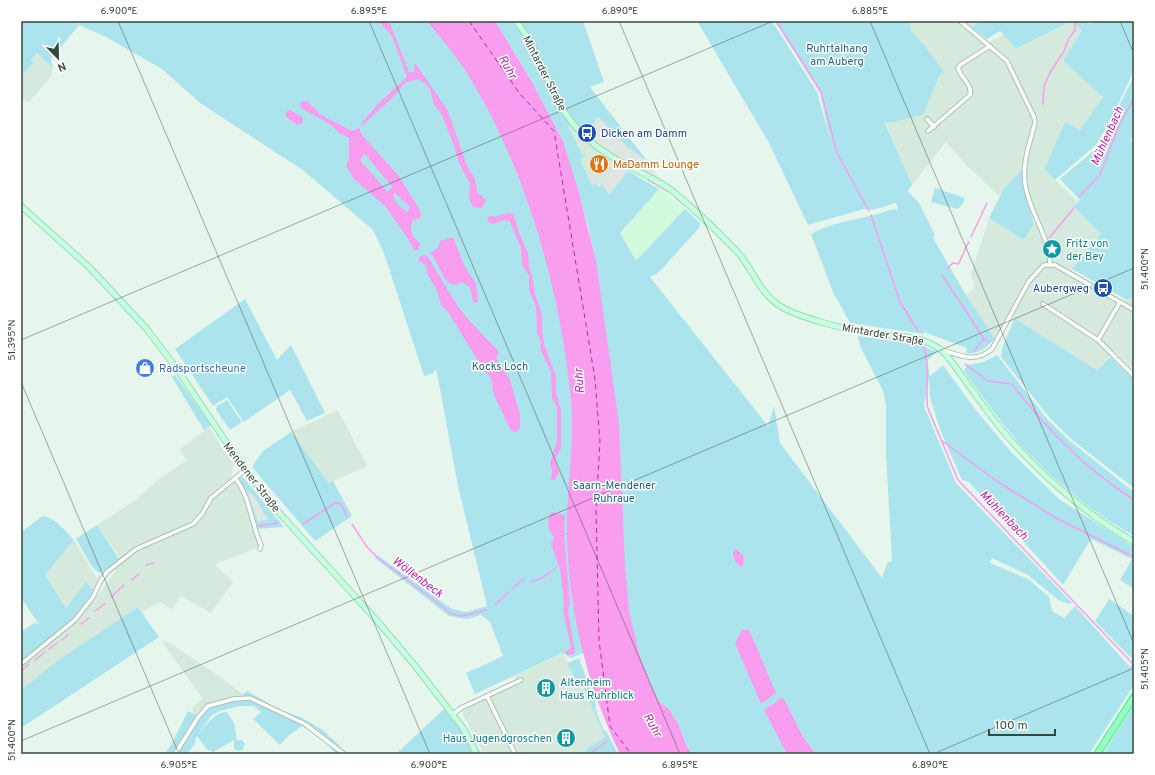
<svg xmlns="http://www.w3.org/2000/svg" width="1155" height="775" font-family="Overpass,sans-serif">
  <rect width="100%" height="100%" fill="#e7f6ed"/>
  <g fill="#d5eadd">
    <polygon points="842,21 983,21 968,30 984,43 989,42 1003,35 1016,49 1072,21 1082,30 1063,61 1104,97 1080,130 1065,122 1044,169 1077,201 1073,206 1101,234 1068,275 1115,303 1127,300 1134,296 1134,371 1114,351 1097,370 1008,314 995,339 966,295 973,290 974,284 971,274 989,218 1024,240 1038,218 1030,195 1026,175 1027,165 1004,188 999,196 966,165 946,142 908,190 883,122"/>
    <polygon points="37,53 53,68 51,77 28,103 21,97 21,72 24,73 34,62 31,60"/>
    <polygon points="571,123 618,165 606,179 604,177 592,187 580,158 584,157 568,126"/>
    <polygon points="338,410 367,466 329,483 291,432"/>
    <polygon points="209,427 234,465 231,475 243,494 258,544 257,548 218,563 216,566 233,582 211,613 181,596 172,609 159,602 142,612 138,607 61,658 21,690 21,666 77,620 99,594 116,570 115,568 123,562 97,525 134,501 158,480 187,460 179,450"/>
    <polygon points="74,540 99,582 73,618 45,575"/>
    <polygon points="161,640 173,645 223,679 243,694 243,698 209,703 197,716 192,713 193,707 203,699"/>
    <polygon points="563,653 578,685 582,683 605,737 589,747 583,754 484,754 461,711 517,684 514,676"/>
  </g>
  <polygon fill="#d1f9dc" points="659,189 685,209 636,261 620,233"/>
  <g fill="#ace4ee">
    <polygon points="21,21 78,21 79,24 81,21 461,21 599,279 588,226 563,141 532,82 495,21 513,21 524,36 571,123 568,126 584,157 580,159 592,186 604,177 606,178 618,165 659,189 620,233 636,261 685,209 700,223 699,228 659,272 650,277 768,426 774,406 780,443 882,578 887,563 892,561 886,453 886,405 883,391 860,346 858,336 921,345 937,352 927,360 930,376 943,365 975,409 1012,453 1059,499 1134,547 1134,589 1120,580 1132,559 1091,539 1063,585 969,482 962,480 941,432 930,398 929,378 924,406 956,483 1072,603 1069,604 1058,600 1028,575 992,558 990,563 1028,579 1049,597 1052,611 1064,618 1075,606 1130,667 1134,661 1134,685 1089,754 660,754 609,643 571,658 562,653 475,694 466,673 503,656 490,622 481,615 467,619 449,616 375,558 377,555 452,609 466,612 487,606 458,486 437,373 436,369 433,373 424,376 384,253 373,230 304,171 200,103 162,69 106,37 79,25 51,59 53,68 37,53 31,60 34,62 24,73 21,72"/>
    <path d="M583,21L604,82L590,87L648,162L627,147L598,117L589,130L583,131C560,114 549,74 536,49C531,39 526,31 521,22Z"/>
    <path d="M697,21H772L817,92L830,139L820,92L775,21H910L911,31L925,46L944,72L940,74L923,115L893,122H884L912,185L908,191L919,203L935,235L933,238L963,290L995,339C984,349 980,354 966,353L967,348L924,332V334L850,323L833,292L811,234C830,223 853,220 874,215C883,213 889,209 898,209L896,203L873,210L864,209L808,225L769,143Z"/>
    <polygon points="983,21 1072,21 1016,49 1000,31 987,39 971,27"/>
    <polygon points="1073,21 1087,21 1088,24 1094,21 1134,21 1134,70 1116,109 1097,144 1055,180 1044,169 1065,122 1080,130 1103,97 1063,61 1082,30 1075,25"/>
    <polygon points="1134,76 1134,135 1130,140 1134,144 1134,296 1127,300 1072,269 1101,234 1073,206 1080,200 1060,179 1099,146"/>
    <polygon points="1022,170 1023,187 1034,224 1024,240 989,218 1004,188"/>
    <polygon points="935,188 965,198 962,205 957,209 931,202"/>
    <polygon points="245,299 277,360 291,345 325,413 307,421 290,390 244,422 227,397 213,406 175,349"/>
    <path d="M1014,318L1097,370L1110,357L1134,380V488L1071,439L1050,418L1001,357C1001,345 1011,330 1014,318Z"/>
    <path d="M997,355L1048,420L1070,441L1134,492V536C1091,512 1051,478 1018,442C999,420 981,395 964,371L967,365L984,362Z"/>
    <polygon points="175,375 211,425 204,430 172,377"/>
    <polygon points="227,400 242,422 230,430 216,410 217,406"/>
    <polygon points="291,432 329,483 333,481 352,516 315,541 252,467 263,451"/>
    <polygon points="243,477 284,527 256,529 244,490 239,478"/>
    <path d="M43,516C55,518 66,531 74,540L45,575L66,608L86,582L94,591C87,600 80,609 73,618C58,634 38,648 21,662V632L34,623L39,624L21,598V532Z"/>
    <path d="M97,525L119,559L101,573C91,571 82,547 76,539Z"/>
    <polygon points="1109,599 1134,616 1134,661 1095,621"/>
    <polygon points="138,607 159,637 21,728 21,690 61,658"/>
    <polygon points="579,658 596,706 595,708 603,729 606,731 618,754 583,754 589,747 605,737 582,684 578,685 567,663"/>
    <path d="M247,691L280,710L300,717L323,730L348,754H336L324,740L302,726L289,735L280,745L253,719L261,712L254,706H240L219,711L211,716L198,735C205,727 214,712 227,712L234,723L237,740H242L245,744L243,750L238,751L234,749V740L213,752L207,749L197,736L195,740L196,742L187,754H165L171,745L188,711L200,717L210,706L243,699V694Z"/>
    <polygon points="1134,705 1134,754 1103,754"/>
    <polygon points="444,709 463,733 473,754 396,754"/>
  </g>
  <g fill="#e0e6e2">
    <polygon points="598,117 627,147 648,162 659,179 618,158 587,134"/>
    <polygon points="618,165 628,171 609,195 602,184 599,187 596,184 604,177 606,178"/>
    <polygon points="247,491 253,495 268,519 258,522"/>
  </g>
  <g fill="#f99dee" fill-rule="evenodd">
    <polygon points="379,21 389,21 409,72 414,72 414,65 416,64 448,111 467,166 475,179 477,192 486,200 482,208 473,207 469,199 470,184 459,163 453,143 442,115 434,104 430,89 425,83 418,79 406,82 391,99 363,125 361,124 378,104 407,77 392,36"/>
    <path d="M427,21H495L532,82L563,141L579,193L596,261L619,424L625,565L629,611L640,657L655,694L660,703L668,708L678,724L686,745L692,754H620C587,685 568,610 567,533C566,489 575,445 571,401C561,290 524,161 463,67C452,51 439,36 427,21Z"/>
    <path d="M302,101H307L321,115L352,131L359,128L362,135L398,175L421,212L420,219L413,220C409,229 412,238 420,243L419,250H414L408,239L386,207L354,179L346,166L349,159V138L339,133L331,125L301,108L300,104ZM365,154L392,187L388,192L361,161V158ZM395,193L410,207L408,211L407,212L398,205L393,196Z"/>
    <polygon points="290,110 302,117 303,121 301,124 297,125 285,116 286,112"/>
    <polygon points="509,213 513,214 522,240 528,253 529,267 532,276 535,294 542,314 542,330 544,344 556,376 556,392 561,410 561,448 555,459 559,472 555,480 551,480 552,471 550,463 557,441 557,407 552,398 551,372 542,353 540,347 541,341 537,333 536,307 529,290 529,275 522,265 521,248 510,222 505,220 493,224 488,222 487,218 491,216 494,217"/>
    <polygon points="453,237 464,265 476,284 478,302 473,303 470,287 462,282 454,285 446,281 433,256 429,254 438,248 440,241"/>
    <polygon points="424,255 428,257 457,305 467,318 499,352 496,358 510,380 520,414 520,427 517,432 511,431 494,395 491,378 483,369 448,312 441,305 437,291 426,271 427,266 418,260 420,256"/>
    <path d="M552,512L565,515L564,534L570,603L568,610L575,653L571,655L566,654L565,651L569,650L571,647L563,611L564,603L560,569L551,544L554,538C548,529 545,522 552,512Z"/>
    <path d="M736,549L743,555L744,563L741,567C735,564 734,559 733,553Z"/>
    <polygon points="742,630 749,630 776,693 761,704 735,643"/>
    <polygon points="783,697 803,737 816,754 787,754 764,710"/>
  </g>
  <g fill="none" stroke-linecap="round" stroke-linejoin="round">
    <g stroke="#f99dee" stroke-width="1.5">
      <polyline points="776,21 821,92 837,153 869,211"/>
      <polyline points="1043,104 1044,86 1051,71 1064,51 1068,40 1075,30 1075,21"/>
      <polyline points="647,179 669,192"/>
      <polyline points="675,197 681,202"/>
      <polyline points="1079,197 1100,175 1117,130 1134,98"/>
      <polyline points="871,215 900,302 918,331"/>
      <polyline points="971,237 987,203"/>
      <polyline points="1049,238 1074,208"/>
      <path d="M947,269L953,263L958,264C963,257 964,249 969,242"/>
      <polyline points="942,275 984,339 974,351"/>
      <polyline points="984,339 989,342"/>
      <polyline points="924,347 927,362 927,406 958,480 1133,664"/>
      <path d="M965,364L988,381L1012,384C1046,429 1086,469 1134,500"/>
      <polyline points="941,440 998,482 1056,518 1134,557"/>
      <polyline points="303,524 335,503 341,504 347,517"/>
      <polyline points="352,524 367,547 377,557 452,614 462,616 487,610"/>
      <polyline points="258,526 278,523"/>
      <polyline points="564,534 567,534"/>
      <polyline points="146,565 154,563"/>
      <polyline points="132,580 139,574"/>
      <polyline points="531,582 542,578 557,567"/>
      <polyline points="512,589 524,579"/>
      <polyline points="111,597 124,585"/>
      <polyline points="496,604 509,592"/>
      <polyline points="95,611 105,604"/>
      <polyline points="81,624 89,618"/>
      <polyline points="62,640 68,635"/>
      <polyline points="49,649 57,643"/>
      <polyline points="35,660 45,652"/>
      <polyline points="21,671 29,664"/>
      <polyline points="590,754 607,741"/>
    </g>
    <polyline stroke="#c321ae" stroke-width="1" stroke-dasharray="5 4" stroke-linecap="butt" points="469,21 520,94 554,131 595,379 600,442 596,509 599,640 610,726 631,754"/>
    <defs>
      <g id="street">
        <path d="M960,21L1007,61L1034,117L1035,123C1030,142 1022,163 1025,184C1029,212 1049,235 1050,264"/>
        <polyline points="927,119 934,127"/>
        <path d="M928,131L970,95C973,85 960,77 958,68L960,65L990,46"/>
        <polyline points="1043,304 1098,340 1120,302"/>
        <polyline points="1098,340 1134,376"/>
        <path d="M942,350C961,356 976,363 992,349L1029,281L1044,265H1055L1134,310"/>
        <path d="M235,478C250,496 251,523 261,545L260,549"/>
        <polyline points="21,664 75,620 93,597 101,580 107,572 136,549 193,524 202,514 211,498 245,470"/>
        <polyline points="487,696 515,754"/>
        <polyline points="453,714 461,708 521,680"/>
        <polyline points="175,754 199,716 208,706 234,699 250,698 305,724 344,754"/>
      </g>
      <g id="secondary">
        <path d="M516,21C540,51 548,91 571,121C584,138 604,153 623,163C640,173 659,180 675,193C698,213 721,234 741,256C754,273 761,294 780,306C797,317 847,330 869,333C897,337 928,333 948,357C968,383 986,412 1008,437C1044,478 1086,514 1134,542"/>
        <polyline points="21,206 89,267 146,328 177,369 245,470 273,506 380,624 416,667 463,728 477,754"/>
      </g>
      <polyline id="primary" points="1097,754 1134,697"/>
    </defs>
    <use href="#street" stroke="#a9c2b2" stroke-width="5.5"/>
    <use href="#secondary" stroke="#94deb4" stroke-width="7"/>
    <use href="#primary" stroke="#5af197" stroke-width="8"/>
    <use href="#street" stroke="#fff" stroke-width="3.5"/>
    <use href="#secondary" stroke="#c8ffe1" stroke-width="5"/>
    <use href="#primary" stroke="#97ffc3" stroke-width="5.5"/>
  </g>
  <path fill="none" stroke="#354a3c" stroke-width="1" stroke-opacity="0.45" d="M118,21L430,754M369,21L680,754M619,21L930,754M870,21L1134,644M1120,21L1134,54M21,340L773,21M21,382L179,754M21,741L1134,268M933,754L1134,668"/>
  <defs>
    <symbol id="bus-disc" viewBox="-11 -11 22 22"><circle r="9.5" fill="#1a4fb4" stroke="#fff"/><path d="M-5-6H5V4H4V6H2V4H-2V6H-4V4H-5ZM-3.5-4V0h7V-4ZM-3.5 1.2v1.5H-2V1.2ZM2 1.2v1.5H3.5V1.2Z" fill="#fff"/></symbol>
    <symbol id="restaurant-disc" viewBox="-11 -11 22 22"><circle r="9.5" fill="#e8710a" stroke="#fff"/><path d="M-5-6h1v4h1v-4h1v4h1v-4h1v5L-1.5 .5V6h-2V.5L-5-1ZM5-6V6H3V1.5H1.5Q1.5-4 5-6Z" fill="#fff"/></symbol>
    <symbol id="sight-disc" viewBox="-11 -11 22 22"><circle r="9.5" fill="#0f9aa8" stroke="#fff"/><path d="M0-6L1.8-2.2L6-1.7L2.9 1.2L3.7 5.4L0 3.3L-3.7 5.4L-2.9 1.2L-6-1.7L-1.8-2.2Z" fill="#fff"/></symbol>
    <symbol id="shop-disc" viewBox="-11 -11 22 22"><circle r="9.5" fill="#3f7fe0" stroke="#fff"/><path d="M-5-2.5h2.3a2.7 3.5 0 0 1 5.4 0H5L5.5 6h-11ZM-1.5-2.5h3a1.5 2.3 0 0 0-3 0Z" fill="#fff"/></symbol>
    <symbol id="building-disc" viewBox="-11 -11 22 22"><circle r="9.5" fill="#0f9aa8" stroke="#fff"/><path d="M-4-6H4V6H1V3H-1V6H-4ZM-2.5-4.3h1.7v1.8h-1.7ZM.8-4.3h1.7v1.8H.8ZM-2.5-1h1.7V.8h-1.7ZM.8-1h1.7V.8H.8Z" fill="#fff"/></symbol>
  </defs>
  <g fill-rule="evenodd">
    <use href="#bus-disc" x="576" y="122" width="22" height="22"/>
    <use href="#restaurant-disc" x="588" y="153" width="22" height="22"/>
    <use href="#sight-disc" x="1041" y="238" width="22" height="22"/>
    <use href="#bus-disc" x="1092" y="277" width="22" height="22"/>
    <use href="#shop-disc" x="134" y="357" width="22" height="22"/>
    <use href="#building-disc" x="535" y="677" width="22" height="22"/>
    <use href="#building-disc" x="555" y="727" width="22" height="22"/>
  </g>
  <g text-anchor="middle" stroke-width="3" stroke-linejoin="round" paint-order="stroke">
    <g font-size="11" fill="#216383" stroke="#fff">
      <text x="837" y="52">Ruhrtalhang<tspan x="837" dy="13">am Auberg</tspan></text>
      <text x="500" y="370">Kocks Loch</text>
      <text x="614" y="489">Saarn-Mendener<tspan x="614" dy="13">Ruhraue</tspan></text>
    </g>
    <g font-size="11" fill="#354a3c" stroke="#fff">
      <text transform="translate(545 73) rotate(63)" y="4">Mintarder Straße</text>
      <text transform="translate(883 334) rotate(10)" y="4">Mintarder Straße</text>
      <text transform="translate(252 477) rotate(52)" y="4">Mendener Straße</text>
    </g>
    <g font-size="11" fill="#164399" stroke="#fff" text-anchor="start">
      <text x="601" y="137">Dicken am Damm</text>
      <text x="1089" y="292" text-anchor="end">Aubergweg</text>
    </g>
    <g font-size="11" fill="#c56008" stroke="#fff" text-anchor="start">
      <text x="613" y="168">MaDamm Lounge</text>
    </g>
    <g font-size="11" fill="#0d838f" stroke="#fff" text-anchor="start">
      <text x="1066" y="247">Fritz von<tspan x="1066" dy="13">der Bey</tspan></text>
      <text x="560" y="686">Altenheim<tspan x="560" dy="13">Haus Ruhrblick</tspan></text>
      <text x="552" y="742" text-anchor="end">Haus Jugendgroschen</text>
    </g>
    <g font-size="11" fill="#366cbe" stroke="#fff" text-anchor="start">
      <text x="159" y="372">Radsportscheune</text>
    </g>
    <g font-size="12" font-style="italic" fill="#c321ae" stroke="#fff">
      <text transform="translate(508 67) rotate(60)" y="4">Ruhr</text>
      <text transform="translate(1107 136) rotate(-66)" y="4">Mühlenbach</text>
      <text transform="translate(579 381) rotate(-93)" y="4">Ruhr</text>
      <text transform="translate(1004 515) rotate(46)" y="4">Mühlenbach</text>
      <text transform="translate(418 577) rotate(37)" y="4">Wöllenbeck</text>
      <text transform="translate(653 725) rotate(60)" y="4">Ruhr</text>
    </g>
  </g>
  <rect width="1155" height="775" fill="none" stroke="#ffffff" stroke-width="44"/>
  <g transform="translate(58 58) rotate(157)" stroke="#ffffff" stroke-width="3" paint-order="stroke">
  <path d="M0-3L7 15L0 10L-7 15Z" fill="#354a3c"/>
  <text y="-6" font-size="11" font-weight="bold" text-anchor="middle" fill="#354a3c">N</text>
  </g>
  <path d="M989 729v6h66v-6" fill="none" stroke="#354a3c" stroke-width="2"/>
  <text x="995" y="729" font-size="12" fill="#354a3c" stroke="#ffffff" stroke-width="3" paint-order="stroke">100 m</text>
  <rect x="22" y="22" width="1111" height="731" fill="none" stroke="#354a3c" stroke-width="1.5"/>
  <g font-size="10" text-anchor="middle" fill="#354a3c">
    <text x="119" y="14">6.900°E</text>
    <text x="369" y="14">6.895°E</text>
    <text x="620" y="14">6.890°E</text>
    <text x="870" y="14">6.885°E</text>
    <text transform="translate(1144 269) rotate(-90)" y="4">51.400°N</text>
    <text transform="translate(11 340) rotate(-90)" y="4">51.395°N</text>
    <text transform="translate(1144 669) rotate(-90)" y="4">51.405°N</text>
    <text transform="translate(11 740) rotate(-90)" y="4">51.400°N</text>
    <text x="179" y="768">6.905°E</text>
    <text x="429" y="768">6.900°E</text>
    <text x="680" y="768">6.895°E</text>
    <text x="930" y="768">6.890°E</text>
  </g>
</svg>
